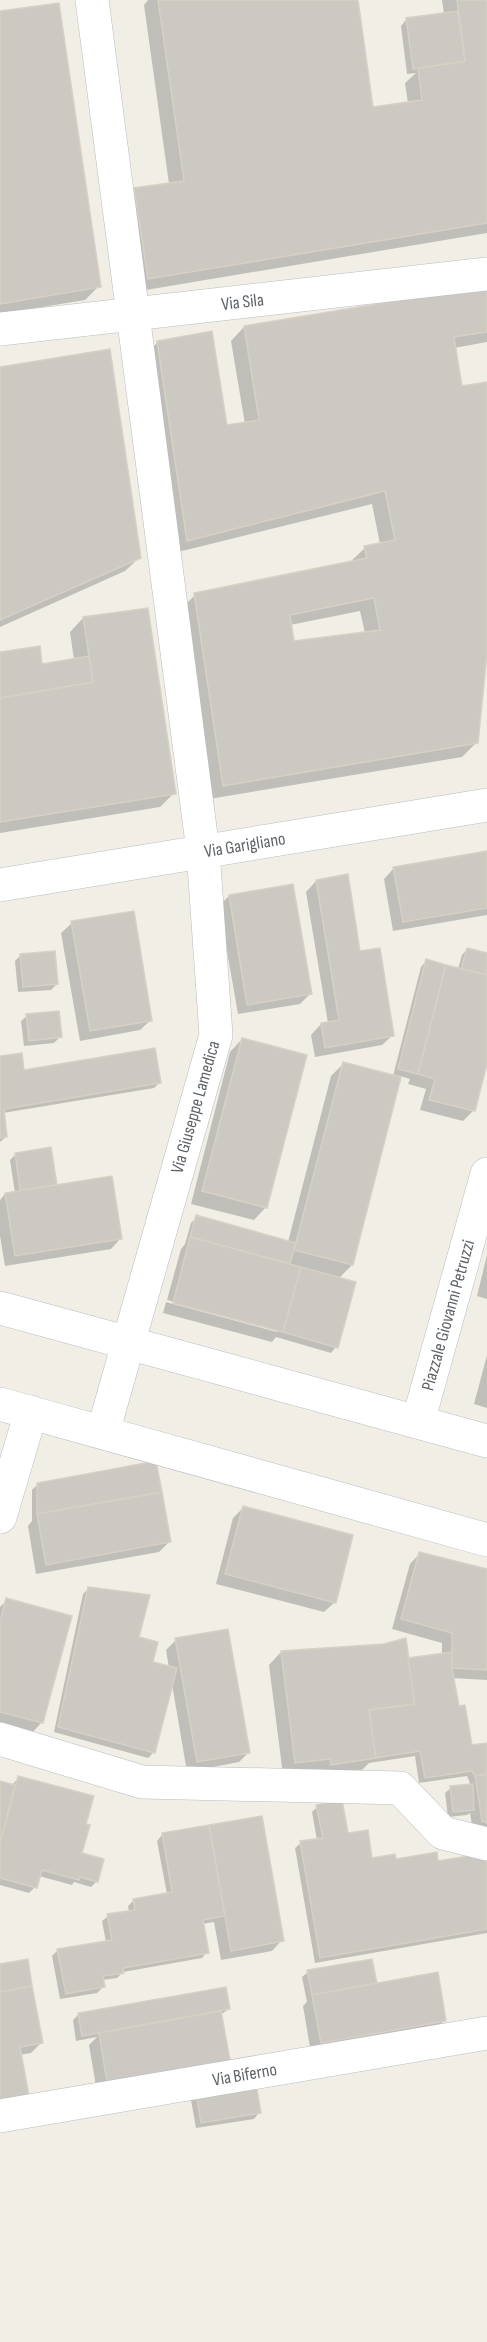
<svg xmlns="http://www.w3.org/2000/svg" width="487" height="2342" font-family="'Sofia Sans Condensed',sans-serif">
  <rect width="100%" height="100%" fill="#f1eee6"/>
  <g fill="#0003" fill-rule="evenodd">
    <polygon points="148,0 356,0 372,108 408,103 405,83 416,73 407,74 401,26 406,20 444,14 442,0 487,0 487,233 134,292 121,203 135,190 169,184 144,5"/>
    <polygon points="0,12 99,286 85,300 0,314"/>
    <path d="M487,288V342L454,348L461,388L487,384V640L476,743L462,757L209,799L181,609L195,595L351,561L365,548L380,544L372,504L174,553L144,356L158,342L226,427L245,424L231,341L244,327ZM360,611L365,633L292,643L290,625Z"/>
    <polygon points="0,368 139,558 125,571 0,627"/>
    <polygon points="83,618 174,793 160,807 0,833 0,653 41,665 74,660 70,632"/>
    <polygon points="487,852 487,915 393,931 384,879 394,868"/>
    <polygon points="316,881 359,952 393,1035 382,1045 315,1057 311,1035 321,1024 328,1023 306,892"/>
    <polygon points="229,896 310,994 300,1004 238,1014 219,906"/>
    <polygon points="72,923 151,1020 140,1030 80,1041 61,933"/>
    <polygon points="467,949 487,955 487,1058 473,1111 463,1121 420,1110 426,1089 408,1084 410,1079 400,1076 352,1265 338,1279 336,1347 331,1353 276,1337 272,1342 163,1313 166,1302 277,1332 277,1329 167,1300 181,1249 185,1244 191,1223 197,1217 288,1242 331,1076 343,1064 393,1076 421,967 426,961 458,969 462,955"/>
    <polygon points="20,956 57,984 51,990 18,992 15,961"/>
    <polygon points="27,1016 60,1037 54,1043 24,1046 21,1021"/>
    <polygon points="242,1039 266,1207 254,1220 191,1204 230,1052"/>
    <polygon points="0,1057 23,1072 159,1083 154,1088 3,1113 6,1137 0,1142"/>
    <polygon points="15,1155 55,1184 121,1238 111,1249 5,1266 0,1236 0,1200 5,1194 15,1193 10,1160"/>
    <polygon points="487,1255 487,1299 477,1296"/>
    <polygon points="487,1355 487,1408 474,1404"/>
    <polygon points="38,1484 169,1542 159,1552 36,1574 28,1526 32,1521 32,1490"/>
    <polygon points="243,1508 335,1602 324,1612 216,1584 233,1518"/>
    <polygon points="420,1553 487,1571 487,1680 452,1678 458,1708 471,1747 487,1744 487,1837 473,1831 470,1813 467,1815 448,1817 445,1793 451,1788 467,1786 470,1783 467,1776 419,1783 415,1756 369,1763 362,1770 319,1777 283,1775 269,1665 281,1652 407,1660 442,1655 442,1643 392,1629 410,1564"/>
    <polygon points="89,1588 138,1638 151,1663 169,1668 166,1650 176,1640 249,1752 239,1762 187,1772 172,1684 154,1752 148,1758 54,1732 83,1594"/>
    <polygon points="7,1600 42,1722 32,1733 0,1724 0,1607"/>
    <polygon points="19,1777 84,1826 81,1854 97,1881 91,1887 74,1882 72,1885 39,1876 35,1887 29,1893 0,1885 0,1782 12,1785"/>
    <polygon points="317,1807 371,1860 437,1863 487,1854 487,1933 315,1963 295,1848 301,1843 317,1840 312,1812"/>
    <polygon points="260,1817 282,1940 272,1951 221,1960 214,1922 202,1924 207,1952 202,1958 123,1972 117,1978 102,1980 103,1987 97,1993 60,1999 52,1956 58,1950 106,1942 102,1921 108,1916 129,1912 128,1906 134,1900 167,1894 157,1841 162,1835"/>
    <polygon points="0,1965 41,2043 31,2053 20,2055"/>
    <polygon points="308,1972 375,1983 372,1985 445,2020 434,2031 311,2053 303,2006 307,2002 302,1977"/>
    <polygon points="229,2009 220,2015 228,2059 218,2069 97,2092 89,2045 97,2037 76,2041 73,2020 78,2015"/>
    <polygon points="197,2095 259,2113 254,2119 196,2128 191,2100"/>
  </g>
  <g fill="#ccc9c3" stroke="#d7d0c4" stroke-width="1.5" fill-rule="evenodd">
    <polygon points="158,0 358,0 373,107 422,100 418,68 465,61 457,0 487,0 487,223 148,279 134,188 184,181"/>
    <polygon points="59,3 101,287 0,304 0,11"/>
    <polygon points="458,11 465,61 413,69 406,18"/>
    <path d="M487,286V332L454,337L462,386L487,382V654L478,743L223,786L194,593L367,558L364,546L395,540L385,491L187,541L157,341L212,331L227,425L259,420L244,326ZM374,598L380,630L294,641L290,615Z"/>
    <polygon points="110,349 141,558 0,620 0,367"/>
    <polygon points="148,608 176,794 0,822 0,698 93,682 83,617"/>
    <polygon points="40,646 42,664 89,656 93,682 0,698 0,652"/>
    <polygon points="487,851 487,908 403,922 393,867"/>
    <polygon points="348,874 360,951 380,948 394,1036 325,1048 321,1023 339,1020 316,880"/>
    <polygon points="293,884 312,994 247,1005 229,895"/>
    <polygon points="134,911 152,1021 90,1031 71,921"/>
    <polygon points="467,948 487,953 487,975 461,969"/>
    <polygon points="55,951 58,984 23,987 20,954"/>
    <polygon points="426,959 446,965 418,1074 398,1069"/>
    <polygon points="446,965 487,975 487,1064 475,1111 429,1100 435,1079 418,1074"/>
    <polygon points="59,1011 62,1037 29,1041 26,1014"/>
    <polygon points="242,1038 307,1055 267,1208 202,1191"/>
    <polygon points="155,1048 161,1083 4,1109 7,1137 0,1138 0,1056 22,1053 24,1070"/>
    <polygon points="343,1062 401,1077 353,1265 294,1250"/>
    <polygon points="51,1147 57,1185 20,1190 15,1153"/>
    <polygon points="112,1176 122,1239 15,1256 5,1193"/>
    <polygon points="196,1215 296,1243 290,1264 190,1237"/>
    <polygon points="190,1237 301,1267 283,1332 173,1303"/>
    <polygon points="301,1267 356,1282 338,1348 283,1332"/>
    <polygon points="156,1461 162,1492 37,1514 37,1483"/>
    <polygon points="162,1492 171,1542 46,1565 37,1514"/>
    <polygon points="243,1506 353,1535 336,1603 225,1574"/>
    <polygon points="419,1552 487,1569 487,1670 452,1668 452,1633 401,1619"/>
    <polygon points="88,1587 150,1595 139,1637 158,1642 153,1662 177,1668 155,1753 58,1727"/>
    <polygon points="6,1598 72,1616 43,1723 0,1712 0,1622"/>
    <polygon points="228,1629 250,1753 197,1762 175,1638"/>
    <polygon points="406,1638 415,1704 369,1710 376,1758 331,1765 330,1759 295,1763 281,1651 384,1644"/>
    <polygon points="452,1652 452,1668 459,1706 465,1705 472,1745 487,1743 487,1774 475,1776 472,1771 425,1778 420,1751 376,1758 369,1710 415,1704 408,1658"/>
    <polygon points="487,1774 487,1823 482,1821 475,1776"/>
    <polygon points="18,1776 94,1796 86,1824 90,1825 82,1853 104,1859 98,1882 80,1877 79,1880 42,1870 37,1888 0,1878 0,1843"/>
    <polygon points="0,1781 15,1785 0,1843"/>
    <polygon points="473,1784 474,1810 453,1812 450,1786"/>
    <polygon points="342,1800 348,1833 368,1830 372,1858 395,1854 396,1859 437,1852 438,1861 487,1853 487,1929 320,1958 300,1841 323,1838 316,1805"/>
    <polygon points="262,1816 284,1941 231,1951 209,1825"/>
    <polygon points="209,1825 225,1916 203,1920 209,1953 123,1968 124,1973 103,1976 105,1987 66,1994 57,1949 112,1940 107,1914 135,1910 133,1899 172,1892 162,1833"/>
    <polygon points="28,1959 32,1986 0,1992 0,1964"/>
    <polygon points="372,1959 377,1983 312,1995 307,1970"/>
    <polygon points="438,1972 446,2021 321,2043 312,1995"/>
    <polygon points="32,1986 43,2043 20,2047 29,2096 0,2101 0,1992"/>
    <polygon points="226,1987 230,2009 82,2036 78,2013"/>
    <polygon points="221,2011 230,2060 107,2082 99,2033"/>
    <polygon points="256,2084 261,2113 201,2123 196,2093"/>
  </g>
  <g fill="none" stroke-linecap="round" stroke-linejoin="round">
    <defs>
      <g id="street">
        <polyline points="92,0 203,851 216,1035 103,1432"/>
        <path id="s1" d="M0,329L487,274"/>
        <path id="s2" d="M0,885L487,805"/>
        <polyline points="0,1308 487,1441"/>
        <polyline points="0,1404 487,1540"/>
        <path id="s3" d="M418,1422L487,1174"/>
        <polyline points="0,1517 31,1412"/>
        <polyline points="0,1739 142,1782 400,1788 443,1833 487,1844"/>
        <path id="s4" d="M0,2116L487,2033"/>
      </g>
    </defs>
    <use href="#street" stroke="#b9bcc1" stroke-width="34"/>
    <use href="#street" stroke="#fff" stroke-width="33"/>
  </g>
  <g text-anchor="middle" stroke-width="4.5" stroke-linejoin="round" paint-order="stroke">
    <g font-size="18" fill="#5e6368" stroke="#fff">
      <text dy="6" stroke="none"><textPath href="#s1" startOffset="244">Via Sila</textPath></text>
      <text dy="6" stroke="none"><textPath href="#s2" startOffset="248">Via Garigliano</textPath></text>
      <text transform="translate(195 1107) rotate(-74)" y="6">Via Giuseppe Lamedica</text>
      <text dy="6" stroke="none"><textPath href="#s3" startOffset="111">Piazzale Giovanni Petruzzi</textPath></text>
      <text dy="6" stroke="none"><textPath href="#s4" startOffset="248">Via Biferno</textPath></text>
    </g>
  </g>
</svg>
